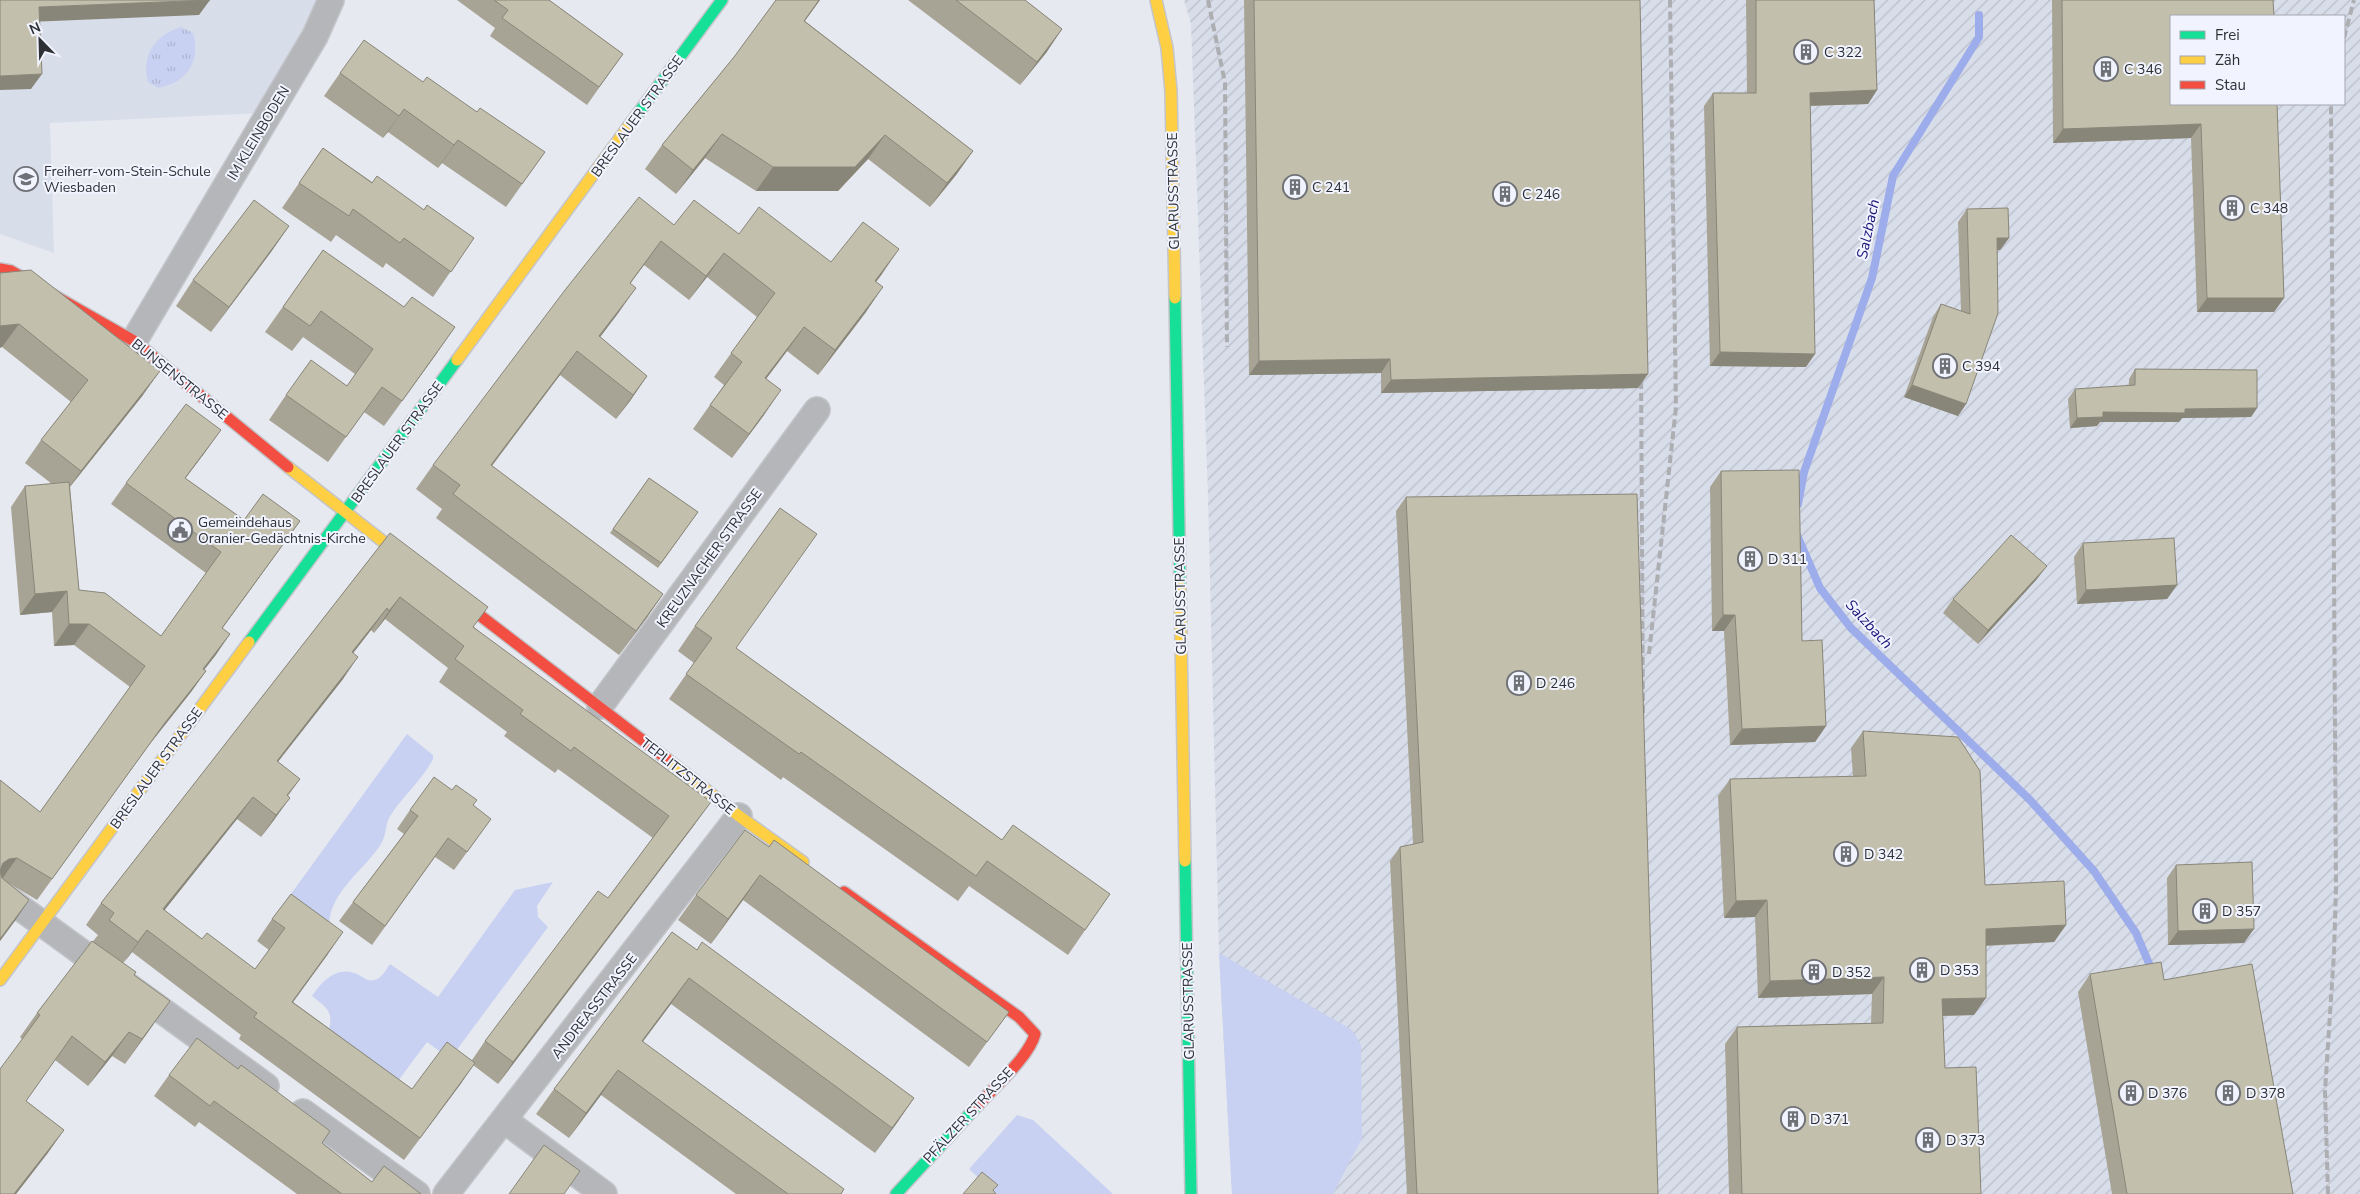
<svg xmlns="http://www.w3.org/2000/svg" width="2360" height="1194" font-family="'Nunito Sans',sans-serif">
  <defs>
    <pattern id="industrial-furrows" width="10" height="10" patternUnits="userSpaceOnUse" patternTransform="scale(1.25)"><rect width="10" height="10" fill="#d8ddea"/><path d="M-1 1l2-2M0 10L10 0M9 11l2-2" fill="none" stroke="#babec9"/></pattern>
    <pattern id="park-tufts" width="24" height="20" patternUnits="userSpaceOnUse" patternTransform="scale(1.25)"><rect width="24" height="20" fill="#c8d1f1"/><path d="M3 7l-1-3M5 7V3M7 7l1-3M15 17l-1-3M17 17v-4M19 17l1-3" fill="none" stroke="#acb4cf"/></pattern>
  </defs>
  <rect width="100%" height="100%" fill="#e7e9f0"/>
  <polygon fill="#d8ddea" points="0,0 325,0 261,113 50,123 54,253 0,234"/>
  <path fill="url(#industrial-furrows)" fill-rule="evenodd" d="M1184,0H2360V1194H1232L1219,953L1208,495L1191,24ZM2171,16H2344V104H2171Z"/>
  <g fill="#c8d1f1">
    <path d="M407,734L433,755V759C422,781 401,797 389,818C385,827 386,836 381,844C364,871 324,896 330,931L275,916Z"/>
    <path d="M553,882L537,906L538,917L548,927L450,1059L427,1042L398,1081L328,1036C333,1012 331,1011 312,996C322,981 337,965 357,974C362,976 367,982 374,980C382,979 386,969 390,964L438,997L515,890Z"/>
    <polygon points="1219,953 1352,1030 1361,1045 1362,1138 1333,1194 1232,1194"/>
    <polygon points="1017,1115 1033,1120 1113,1194 995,1194 969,1169"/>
  </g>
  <path fill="url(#park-tufts)" d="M181,27L193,33C201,61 187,83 158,88L148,82C141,55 155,35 181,27Z"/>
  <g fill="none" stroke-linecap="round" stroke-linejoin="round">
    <g stroke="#9dacea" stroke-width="8">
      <polyline points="1798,504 1804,472 1872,278 1893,176 1979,37 1979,15"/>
      <polyline points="1797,535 1820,588 1851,628 2030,800 2094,871 2136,933 2153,973"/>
    </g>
    <defs>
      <g id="street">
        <polyline points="134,341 315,36 331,0"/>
        <polyline points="600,706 817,410"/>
        <polyline points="0,893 266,1086"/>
        <polyline points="303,1112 417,1194"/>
        <polyline points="504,1120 604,1194"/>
        <polyline points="446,1194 739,816"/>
      </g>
      <g id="fast">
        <polyline points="628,127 722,0"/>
        <polyline points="1175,298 1180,587"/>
        <polyline points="249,642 457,360"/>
        <polyline points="1185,861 1191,1194"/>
        <polyline points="896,1194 978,1105"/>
      </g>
      <g id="slow">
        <polyline points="1156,0 1167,48 1171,91 1175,298"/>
        <polyline points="457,360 628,127"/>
        <polyline points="288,467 413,565"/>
        <polyline points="1180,587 1185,861"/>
        <polyline points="667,759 739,816 803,862"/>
        <polyline points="0,980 249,642"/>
      </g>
      <g id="jam">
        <polyline points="0,269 11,271 134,341 288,467"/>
        <polyline points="452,594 667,759"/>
        <path d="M844,892L1019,1017L1035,1034C1029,1057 995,1086 978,1105"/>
      </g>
    </defs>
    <use href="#street" stroke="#c3c5ca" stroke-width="28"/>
    <use href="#fast" stroke="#c3c5ca" stroke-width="14"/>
    <use href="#slow" stroke="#c3c5ca" stroke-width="14"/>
    <use href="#jam" stroke="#c3c5ca" stroke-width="14"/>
    <use href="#street" stroke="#b5b6b9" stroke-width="25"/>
    <use href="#fast" stroke="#16e098" stroke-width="11"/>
    <use href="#slow" stroke="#ffcf43" stroke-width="11"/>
    <use href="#jam" stroke="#f24e42" stroke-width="11"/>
    <g stroke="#adaeb2" stroke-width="4" stroke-dasharray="8 4" stroke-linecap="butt">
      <polyline points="1208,0 1225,83 1227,347"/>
      <polyline points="2344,38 2354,0"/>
      <polyline points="1641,369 1643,717"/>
      <polyline points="1649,654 1676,407 1670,0"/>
      <polyline points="2328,1194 2325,1091 2334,953 2336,888 2331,104"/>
    </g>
  </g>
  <g fill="#a8a495" fill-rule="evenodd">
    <polygon points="457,0 549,0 623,54 587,105 490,36 495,28"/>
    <polygon points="776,0 820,0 805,21 973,151 956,175 930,207 868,159 838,191 756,191 705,158 676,194 645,169 662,145 734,57"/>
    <polygon points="908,0 1025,0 1062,29 1046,53 1020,85"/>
    <polygon points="1244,0 1640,0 1638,388 1381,393 1381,373 1249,375"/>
    <polygon points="1746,0 1874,0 1877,90 1868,104 1810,106 1806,367 1710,366 1704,106 1713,93 1747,93"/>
    <polygon points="2052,0 2273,0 2284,298 2274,312 2197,312 2191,138 2053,143"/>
    <polygon points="340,73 423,82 477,112 545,152 506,207 442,163 438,168 388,132 383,138 324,96"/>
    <polygon points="323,148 372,182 424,210 474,238 433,297 386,263 383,268 336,235 331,242 282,208"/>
    <polygon points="1967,209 2009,238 2000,250 1997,250 1966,404 1958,416 1904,397 1933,317 1941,304 1961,311 1958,222"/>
    <polygon points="674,225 739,234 831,262 882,274 876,282 866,312 818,375 787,351 766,379 764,415 732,458 693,429 724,385 714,377 757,317 707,277 689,300 644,265 630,283 619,312 600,337 647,376 630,401 616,419 560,375 492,466 663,594 619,655 436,518 442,509 416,489 433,465"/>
    <polygon points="289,226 271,252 211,332 176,306 193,280"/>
    <polygon points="323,250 437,353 384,426 364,412 328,462 269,420 286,395 347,386 355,374 303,337 292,351 265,332"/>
    <polygon points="0,273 143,395 70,487 79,590 161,636 206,573 111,504 126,483 206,451 185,478 244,520 300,521 222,629 230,634 215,656 204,670 206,671 191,692 149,745 37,900 5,881 29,900 0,941 0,780 40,812 130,687 74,645 54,646 52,612 20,615 11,507 25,486 52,484 25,463 41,440 71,402 2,347"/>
    <polygon points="2135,369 2257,408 2251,417 2182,418 2179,422 2100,422 2097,426 2070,428 2068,399 2075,389 2129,386 2129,379"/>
    <polygon points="1721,471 1826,726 1815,742 1730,745 1724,631 1712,631 1710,487"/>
    <polygon points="649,478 698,512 658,568 610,533"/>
    <polygon points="1406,497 1657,1194 1407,1194 1390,861 1400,847 1413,844 1396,511"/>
    <path d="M390,533L474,627L695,824L498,1084L473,1065L404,1160L239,1039L241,1035L132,952L123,963L134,975L153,1025L125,1064L112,1056L88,1086L55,1060L26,1101L64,1130L47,1154L16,1194H0L22,1039L20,1037L37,1013L98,935L86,925L101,903ZM385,619L448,668L439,682L507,732L504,736L555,773L558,769L653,838L608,898L485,1041L472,1060L412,1089L293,1002L328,954L272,919L257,941L269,950L255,969L202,939L164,910L237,819L261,837L274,820L288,796L300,779L278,762L343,679L353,653L371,630L374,633Z"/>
    <polygon points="2083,543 2177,585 2167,599 2077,604 2074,557"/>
    <polygon points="2037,579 1978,644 1943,613 1953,599"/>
    <polygon points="695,626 736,648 1002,840 1110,894 1068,955 969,886 958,901 783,777 781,780 669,699 694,663 678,651"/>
    <polygon points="1863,731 1985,885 2066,925 2054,942 1986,946 1974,1015 1943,1016 1945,1068 1981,1194 1729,1194 1725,1044 1737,1027 1871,1023 1872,994 1758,998 1755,917 1724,918 1718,796 1730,779 1853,777 1851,748"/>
    <polygon points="473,805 478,837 454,870 435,857 372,945 339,921 353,902 404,834 397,829 410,810"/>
    <polygon points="769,847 1009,1012 969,1067 743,900 711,944 678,920 696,895"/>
    <polygon points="2176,865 2244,943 2168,945 2167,878"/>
    <polygon points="697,950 914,1098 875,1153 671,1004 642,1042 841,1194 736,1194 601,1095 569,1138 536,1114 554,1089"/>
    <polygon points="2090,974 2164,980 2293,1194 2112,1194 2078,992"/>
    <polygon points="169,1075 322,1143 372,1182 421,1194 297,1194 199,1122 195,1127 154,1096"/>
  </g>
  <g fill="#888679">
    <polygon points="210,0 199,15 28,22 39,7"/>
    <polygon points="819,0 820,0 787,45"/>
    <polygon points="1062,29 1046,53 1020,85 1037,62"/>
    <polygon points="42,74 31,89 0,90 0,76"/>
    <polygon points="1877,90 1868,104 1800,106 1810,93"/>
    <polygon points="404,109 388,132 383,138 399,116"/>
    <polygon points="2201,124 2191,138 2053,143 2063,129"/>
    <polygon points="722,134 705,158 676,194 693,170"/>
    <polygon points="885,135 868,159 838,191 756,191 773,167"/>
    <polygon points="458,140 442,163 438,168 454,145"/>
    <polygon points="973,151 956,175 930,207 947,183"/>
    <polygon points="289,226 271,252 211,332 229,307"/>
    <polygon points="1997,238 2009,238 2000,250 1988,251"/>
    <polygon points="661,241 644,265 613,307 630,283"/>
    <polygon points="899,249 882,274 858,305 875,281"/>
    <polygon points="724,253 707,277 689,300 706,276"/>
    <polygon points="883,287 866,312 818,375 835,350"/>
    <polygon points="636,288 619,312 582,361 599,336"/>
    <polygon points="2207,298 2284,298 2274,312 2197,312"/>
    <polygon points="19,324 2,347 0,348 0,326"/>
    <polygon points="455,327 437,353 384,426 402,401"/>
    <polygon points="804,327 787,351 748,403 765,378"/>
    <polygon points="577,351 560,375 474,489 491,465"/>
    <polygon points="1720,352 1815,354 1806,367 1710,366"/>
    <polygon points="1390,359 1381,373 1249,375 1259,361"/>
    <polygon points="160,371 143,395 64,494 81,471"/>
    <polygon points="1648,374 1638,388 1381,393 1391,380"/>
    <polygon points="647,376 630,401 616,419 633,395"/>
    <polygon points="1912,385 1966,404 1958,416 1904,397"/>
    <polygon points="781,390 764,415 732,458 749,434"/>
    <polygon points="2257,408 2251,417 2182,418 2179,422 2100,422 2097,426 2070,428 2077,418 2103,412 2185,409"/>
    <polygon points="221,430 206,451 170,499 185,478"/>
    <polygon points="300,521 285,542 207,649 222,628"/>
    <polygon points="2047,566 2037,579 1978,644 1988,630"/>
    <polygon points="2177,585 2167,599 2077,604 2086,590"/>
    <polygon points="67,591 52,612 20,615 35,594"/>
    <polygon points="663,594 646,619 619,655 636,631"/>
    <polygon points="400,597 385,619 374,633 389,611"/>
    <polygon points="387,608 371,630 337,674 352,652"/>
    <polygon points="1723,615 1735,615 1724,631 1712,631"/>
    <polygon points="69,624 89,624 74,645 54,646"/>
    <polygon points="230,634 215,656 188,690 203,669"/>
    <polygon points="358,657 343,679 261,783 277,761"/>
    <polygon points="206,671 191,692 149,745 37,900 164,724"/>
    <polygon points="1826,726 1815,742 1730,745 1742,729"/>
    <polygon points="253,797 237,819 148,931 163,909"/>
    <polygon points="290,798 274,820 261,837 276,815"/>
    <polygon points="711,802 695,824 498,1084 513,1062"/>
    <polygon points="17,858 2,879 0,868 3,863 9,859"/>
    <polygon points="760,875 743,900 711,944 728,919"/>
    <polygon points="29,900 15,921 0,941 0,939"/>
    <polygon points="1767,900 1755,917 1724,918 1736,901"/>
    <polygon points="2066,925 2054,942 1974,946 1986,929"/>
    <polygon points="2254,929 2244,943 2168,945 2178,931"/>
    <polygon points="147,930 132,952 123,964 138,942"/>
    <polygon points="343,932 328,954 277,1024 292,1002"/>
    <polygon points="1884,977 1872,994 1758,998 1770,981"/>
    <polygon points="689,978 671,1004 624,1067 642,1041"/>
    <polygon points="1986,998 1974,1015 1930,1016 1942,999"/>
    <polygon points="170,1001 153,1025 125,1064 142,1039"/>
    <polygon points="129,1032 112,1056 88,1086 105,1062"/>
    <polygon points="475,1063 460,1085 404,1160 420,1138"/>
    <polygon points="618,1070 601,1095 569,1138 586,1113"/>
    <polygon points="914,1098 897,1123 875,1153 892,1128"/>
    <polygon points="64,1130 47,1154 16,1194 14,1194"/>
  </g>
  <g fill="#c3bfad" stroke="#888679">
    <polygon points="0,0 210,0 39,7 42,74 0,76"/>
    <polygon points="494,0 549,0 623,54 599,87 502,18 508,10"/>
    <polygon points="776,0 819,0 804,21 973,151 947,183 885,135 855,167 773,167 722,134 693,170 662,145 734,57"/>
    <polygon points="956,0 1025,0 1062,29 1037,62"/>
    <polygon points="1254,0 1640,0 1648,374 1391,380 1390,359 1259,361"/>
    <polygon points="1756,0 1874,0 1877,90 1810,93 1815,354 1720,352 1713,93 1756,93"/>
    <polygon points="2062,0 2273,0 2274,16 2171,16 2171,104 2277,104 2284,298 2207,298 2201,124 2063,129"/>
    <polygon points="364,40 423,82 427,77 477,112 480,108 545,152 522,184 458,140 454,145 404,109 399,116 340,73"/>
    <polygon points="323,148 372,183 377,176 424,210 427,205 474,238 451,272 404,238 400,243 353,209 349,216 299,183"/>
    <polygon points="639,197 674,225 694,200 739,234 759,207 831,262 863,222 899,249 875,281 883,287 835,350 804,327 765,378 781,390 749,434 710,405 742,362 731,353 775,293 724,253 706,276 661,241 630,283 636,288 599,336 647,376 633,395 577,351 491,465 663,594 636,631 453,494 460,485 433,465 565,290"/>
    <polygon points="254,200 289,226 229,307 193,280"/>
    <polygon points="2008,208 2009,238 1997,238 1998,313 1966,404 1912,385 1941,304 1970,314 1967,209"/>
    <polygon points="323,250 404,307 412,297 455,327 402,401 382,387 346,437 286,395 311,360 347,386 373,349 321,311 310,326 283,307"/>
    <polygon points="31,270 160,371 81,471 41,440 88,380 19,324 0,326 0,273"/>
    <polygon points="2135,369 2257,370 2257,408 2185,409 2185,413 2103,412 2103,417 2077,418 2075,389 2135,385"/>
    <polygon points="186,404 221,430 185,478 244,520 263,494 300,521 222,628 230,634 203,669 206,671 164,724 52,879 17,858 9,859 3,863 0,871 2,878 29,900 0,939 0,780 40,812 145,666 89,624 69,624 67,591 35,594 25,486 69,482 79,590 105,593 161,636 221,552 126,483"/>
    <polygon points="1799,470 1802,641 1822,640 1826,726 1742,729 1735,615 1723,615 1721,471"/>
    <polygon points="649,478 698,512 661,563 613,529"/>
    <polygon points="1637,494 1658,1194 1417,1194 1400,847 1423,842 1406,497"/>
    <polygon points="780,508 817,534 736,648 1002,840 1013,825 1110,894 1085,930 987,861 976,876 801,752 799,754 686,674 712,638 695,626"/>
    <polygon points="390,533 488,607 473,627 711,802 513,1062 485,1041 598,891 608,898 669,816 574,747 571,751 520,714 523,710 455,659 464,646 400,597 389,611 387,608 352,652 358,657 277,761 300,779 287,795 290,798 276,815 253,797 163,909 202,939 207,933 255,969 285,928 272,919 291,894 343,932 292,1002 412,1089 447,1042 475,1063 420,1138 254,1017 257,1013 147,930 138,942 109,920 114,913 101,903"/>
    <polygon points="2011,535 2047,566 1988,630 1953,599"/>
    <polygon points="2174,538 2177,585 2086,590 2083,543"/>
    <polygon points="1863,731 1958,737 1980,771 1985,885 2064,881 2066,925 1986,929 1986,998 1942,999 1945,1068 1976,1067 1981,1194 1742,1194 1737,1027 1883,1023 1884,977 1770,981 1767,900 1736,901 1730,779 1866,776"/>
    <polygon points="434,777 452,790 456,785 477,800 473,805 491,819 467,852 448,838 385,926 353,902 418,816 410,810"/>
    <polygon points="745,830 769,847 774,840 1009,1012 987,1042 760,875 728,919 696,895"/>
    <polygon points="2252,862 2254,929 2178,931 2176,865"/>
    <polygon points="672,932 697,950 702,942 914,1098 892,1128 689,978 642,1041 844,1189 841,1194 788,1194 618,1070 586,1113 554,1089"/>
    <polygon points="92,941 136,972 134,975 170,1001 142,1039 129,1032 105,1062 72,1036 26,1101 64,1130 14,1194 0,1194 0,1069 40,1015 37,1013"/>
    <polygon points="2161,962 2164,980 2252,964 2293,1194 2127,1194 2090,974"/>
    <polygon points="197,1038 238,1069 241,1065 330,1131 322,1143 372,1182 384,1166 421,1194 342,1194 214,1101 210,1106 169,1075"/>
    <polygon points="544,1145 580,1171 564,1194 509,1194"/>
    <polygon points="982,1172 998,1185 993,1190 996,1194 963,1194"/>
  </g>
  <defs>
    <symbol id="building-ring" viewBox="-11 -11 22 22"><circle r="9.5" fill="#f1f4ff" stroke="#6f7176" stroke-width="1.5"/><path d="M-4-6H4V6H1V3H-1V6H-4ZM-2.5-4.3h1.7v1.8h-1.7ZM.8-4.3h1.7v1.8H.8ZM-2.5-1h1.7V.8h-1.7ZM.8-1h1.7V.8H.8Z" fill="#6f7176"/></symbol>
    <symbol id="school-ring" viewBox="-11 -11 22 22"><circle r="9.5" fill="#f1f4ff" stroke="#6f7176" stroke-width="1.5"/><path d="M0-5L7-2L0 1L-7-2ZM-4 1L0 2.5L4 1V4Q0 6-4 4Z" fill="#6f7176"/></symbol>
    <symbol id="civic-ring" viewBox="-11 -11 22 22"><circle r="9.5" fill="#f1f4ff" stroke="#6f7176" stroke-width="1.5"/><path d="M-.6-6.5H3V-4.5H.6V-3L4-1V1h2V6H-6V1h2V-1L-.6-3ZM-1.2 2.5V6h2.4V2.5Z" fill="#6f7176"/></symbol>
  </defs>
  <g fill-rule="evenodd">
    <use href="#building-ring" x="1792" y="38" width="28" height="28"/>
    <use href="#building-ring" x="2092" y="55" width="28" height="28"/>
    <use href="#school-ring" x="12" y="165" width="28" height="28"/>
    <use href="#building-ring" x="1281" y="173" width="28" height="28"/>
    <use href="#building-ring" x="1491" y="180" width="28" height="28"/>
    <use href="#building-ring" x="2218" y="194" width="28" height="28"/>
    <use href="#building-ring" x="1931" y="352" width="28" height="28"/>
    <use href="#civic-ring" x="166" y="516" width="28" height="28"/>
    <use href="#building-ring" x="1736" y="545" width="28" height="28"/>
    <use href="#building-ring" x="1505" y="669" width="28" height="28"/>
    <use href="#building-ring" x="1832" y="840" width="28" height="28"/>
    <use href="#building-ring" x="2191" y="897" width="28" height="28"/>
    <use href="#building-ring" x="1908" y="956" width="28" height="28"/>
    <use href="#building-ring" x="1800" y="958" width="28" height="28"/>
    <use href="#building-ring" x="2117" y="1079" width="28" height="28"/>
    <use href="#building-ring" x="2214" y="1079" width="28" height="28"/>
    <use href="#building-ring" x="1779" y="1105" width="28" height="28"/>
    <use href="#building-ring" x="1914" y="1126" width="28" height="28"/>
  </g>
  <g text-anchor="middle" stroke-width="4" stroke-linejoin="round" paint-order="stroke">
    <g font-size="14" fill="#2e3035" stroke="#f1f4ff" text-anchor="start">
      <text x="1824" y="57">C 322</text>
      <text x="2124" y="74">C 346</text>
      <text x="44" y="176">Freiherr-vom-Stein-Schule<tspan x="44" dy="16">Wiesbaden</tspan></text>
      <text x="1312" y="192">C 241</text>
      <text x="1522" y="199">C 246</text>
      <text x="2250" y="213">C 348</text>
      <text x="1962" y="371">C 394</text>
      <text x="198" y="527">Gemeindehaus<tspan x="198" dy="16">Oranier-Gedächtnis-Kirche</tspan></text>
      <text x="1768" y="564">D 311</text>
      <text x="1536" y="688">D 246</text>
      <text x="1864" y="859">D 342</text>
      <text x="2222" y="916">D 357</text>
      <text x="1940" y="975">D 353</text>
      <text x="1832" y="977">D 352</text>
      <text x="2148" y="1098">D 376</text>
      <text x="2246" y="1098">D 378</text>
      <text x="1810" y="1124">D 371</text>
      <text x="1946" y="1145">D 373</text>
    </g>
    <g font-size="14" fill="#2e3035" stroke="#f1f4ff">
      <text transform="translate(637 116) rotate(-54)" y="5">BRESLAUER STRASSE</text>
      <text transform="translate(258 133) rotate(-59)" y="5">IM KLEINBODEN</text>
      <text transform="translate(1173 191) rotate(-91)" y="5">GLARUSSTRASSE</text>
      <text transform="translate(180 379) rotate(39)" y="5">BUNSENSTRASSE</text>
      <text transform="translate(397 442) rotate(-54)" y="5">BRESLAUER STRASSE</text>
      <text transform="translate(709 558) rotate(-54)" y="5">KREUZNACHER STRASSE</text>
      <text transform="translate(1180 596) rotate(-91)" y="5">GLARUSSTRASSE</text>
      <text transform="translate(156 768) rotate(-54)" y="5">BRESLAUER STRASSE</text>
      <text transform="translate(688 776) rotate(38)" y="5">TEPLITZSTRASSE</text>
      <text transform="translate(1188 1001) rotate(-91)" y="5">GLARUSSTRASSE</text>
      <text transform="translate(594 1006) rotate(-52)" y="5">ANDREASSTRASSE</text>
      <text transform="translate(968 1115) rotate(-47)" y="5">PFÄLZER STRASSE</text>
    </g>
    <g font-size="15" font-style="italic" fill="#171376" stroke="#f1f4ff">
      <text transform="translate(1868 229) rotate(-78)" y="5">Salzbach</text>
      <text transform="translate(1869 624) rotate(47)" y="5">Salzbach</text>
    </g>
  </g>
  <rect x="2170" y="15" width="175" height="90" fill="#f1f4ff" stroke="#a3a6ae"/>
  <rect x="2180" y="31" width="25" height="8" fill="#16e098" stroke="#a3a6ae"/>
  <text x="2215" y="40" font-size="15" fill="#2e3035">Frei</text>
  <rect x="2180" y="56" width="25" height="8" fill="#ffcf43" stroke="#a3a6ae"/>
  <text x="2215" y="65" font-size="15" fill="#2e3035">Zäh</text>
  <rect x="2180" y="81" width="25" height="8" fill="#f24e42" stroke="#a3a6ae"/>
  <text x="2215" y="90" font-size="15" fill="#2e3035">Stau</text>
  <g transform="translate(40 40) rotate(337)" stroke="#f1f4ff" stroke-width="4" paint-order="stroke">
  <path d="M0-4L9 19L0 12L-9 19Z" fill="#2e3035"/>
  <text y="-8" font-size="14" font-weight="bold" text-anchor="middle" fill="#2e3035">N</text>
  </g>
</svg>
